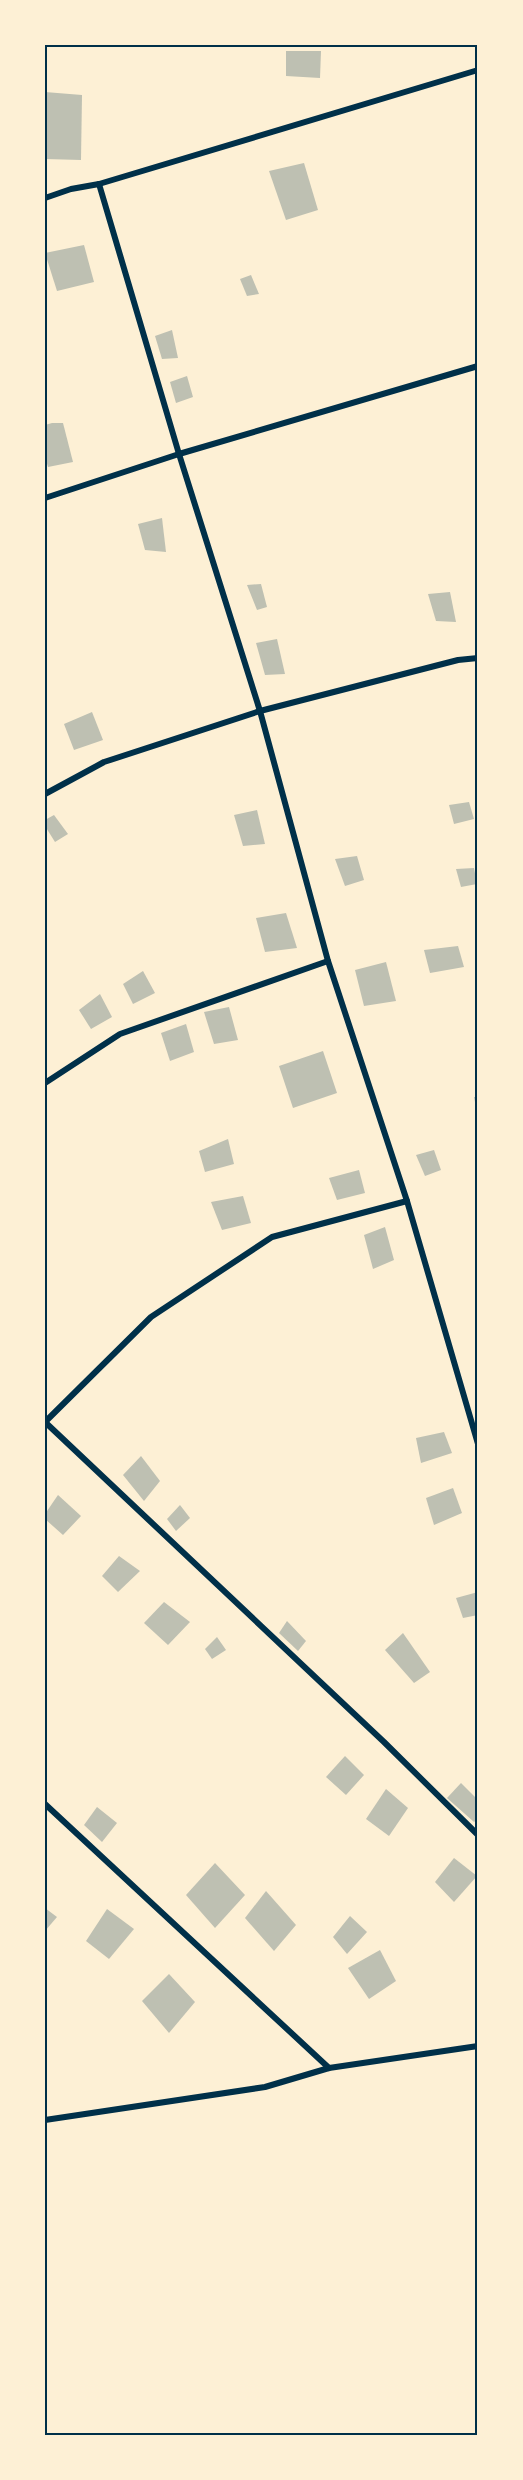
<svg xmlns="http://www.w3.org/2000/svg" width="523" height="2480" font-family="'Noto Serif',serif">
  <rect width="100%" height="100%" fill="#fdf0d5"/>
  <g fill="#bec0b2">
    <polygon points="286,51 321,51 320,78 286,76"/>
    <polygon points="45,92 82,95 81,160 45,159"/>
    <polygon points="304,163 318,210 286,220 269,171"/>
    <polygon points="84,245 94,282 57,291 45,253"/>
    <polygon points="251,275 259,294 247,296 240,279"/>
    <polygon points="172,330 178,358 162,359 155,336"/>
    <polygon points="187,376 193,397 176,403 170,382"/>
    <polygon points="52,423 63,423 73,462 48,467 45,457 45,425"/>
    <polygon points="162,518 166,552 145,550 138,524"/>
    <polygon points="261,584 267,607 257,610 247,585"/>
    <polygon points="450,592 456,622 436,621 428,594"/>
    <polygon points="277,639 285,674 265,675 256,643"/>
    <polygon points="92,712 103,740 74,750 64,724"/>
    <polygon points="469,802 474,819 454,824 449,805"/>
    <polygon points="257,810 265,844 243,846 234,815"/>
    <polygon points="54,815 68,834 55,842 45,826 45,820"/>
    <polygon points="357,856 364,880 345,886 335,859"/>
    <polygon points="474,868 477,884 461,887 456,869"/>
    <polygon points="286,913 297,948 265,952 256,918"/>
    <polygon points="458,946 464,967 430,973 424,950"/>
    <polygon points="386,962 396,1001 364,1006 355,970"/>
    <polygon points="143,971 155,993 133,1004 123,984"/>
    <polygon points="100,994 112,1017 91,1029 79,1010"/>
    <polygon points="229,1007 238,1040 214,1044 204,1012"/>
    <polygon points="186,1024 194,1052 170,1061 161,1033"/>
    <polygon points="323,1051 337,1093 293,1108 279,1066"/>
    <polygon points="474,1097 478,1097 478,1112 477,1112"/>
    <polygon points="228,1139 234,1164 205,1172 199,1151"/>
    <polygon points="434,1150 441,1170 425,1176 416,1155"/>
    <polygon points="359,1170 365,1193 337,1200 329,1178"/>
    <polygon points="243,1196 251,1223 222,1230 211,1202"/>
    <polygon points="385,1227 394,1260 373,1269 364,1235"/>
    <polygon points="444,1432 452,1453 421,1463 416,1438"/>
    <polygon points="141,1456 160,1481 144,1501 123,1475"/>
    <polygon points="453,1488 462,1513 434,1525 426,1498"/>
    <polygon points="58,1495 81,1516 63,1535 45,1519 45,1514"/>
    <polygon points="180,1505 190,1518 176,1531 167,1519"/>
    <polygon points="119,1556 140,1571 118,1592 102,1576"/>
    <polygon points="478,1592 478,1615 463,1618 456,1598"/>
    <polygon points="164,1602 190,1622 168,1645 144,1623"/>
    <polygon points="287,1621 306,1641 298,1651 279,1633"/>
    <polygon points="403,1633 430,1672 414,1683 385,1650"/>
    <polygon points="217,1637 226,1650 212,1659 205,1649"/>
    <polygon points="345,1756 364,1775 346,1795 326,1777"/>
    <polygon points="461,1783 478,1800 478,1819 474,1822 447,1798"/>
    <polygon points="386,1789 408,1808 389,1836 366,1819"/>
    <polygon points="97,1807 117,1823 102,1842 84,1825"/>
    <polygon points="454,1858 477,1876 454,1902 435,1882"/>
    <polygon points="215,1863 245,1895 215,1928 186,1895"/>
    <polygon points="266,1891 296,1925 274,1951 245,1918"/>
    <polygon points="45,1908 57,1917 45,1931"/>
    <polygon points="107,1909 134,1929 109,1959 86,1941"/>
    <polygon points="350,1916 367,1932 347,1954 333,1937"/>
    <polygon points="380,1950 396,1981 369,1999 348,1968"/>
    <polygon points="169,1974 195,2002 169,2033 142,2001"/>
  </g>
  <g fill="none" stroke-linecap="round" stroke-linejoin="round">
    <g stroke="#003049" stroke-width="6">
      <polyline points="99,184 179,454 260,711 328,961 407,1201 478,1444"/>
      <polyline points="45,198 71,189 99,184 478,70"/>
      <polyline points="45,498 179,454 478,366"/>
      <polyline points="45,794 104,762 260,711 458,660 478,658"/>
      <polyline points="45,1083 120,1034 328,961"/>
      <polyline points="45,1422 384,1742 478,1835"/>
      <polyline points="45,1422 151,1317 272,1237 407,1201"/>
      <polyline points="45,1804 329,2068"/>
      <polyline points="45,2120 265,2087 329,2068 478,2046"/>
    </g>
  </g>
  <rect width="523" height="2480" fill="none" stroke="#fdf0d5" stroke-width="93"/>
  <rect x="46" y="46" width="430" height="2388" fill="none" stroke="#003049" stroke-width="2"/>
</svg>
